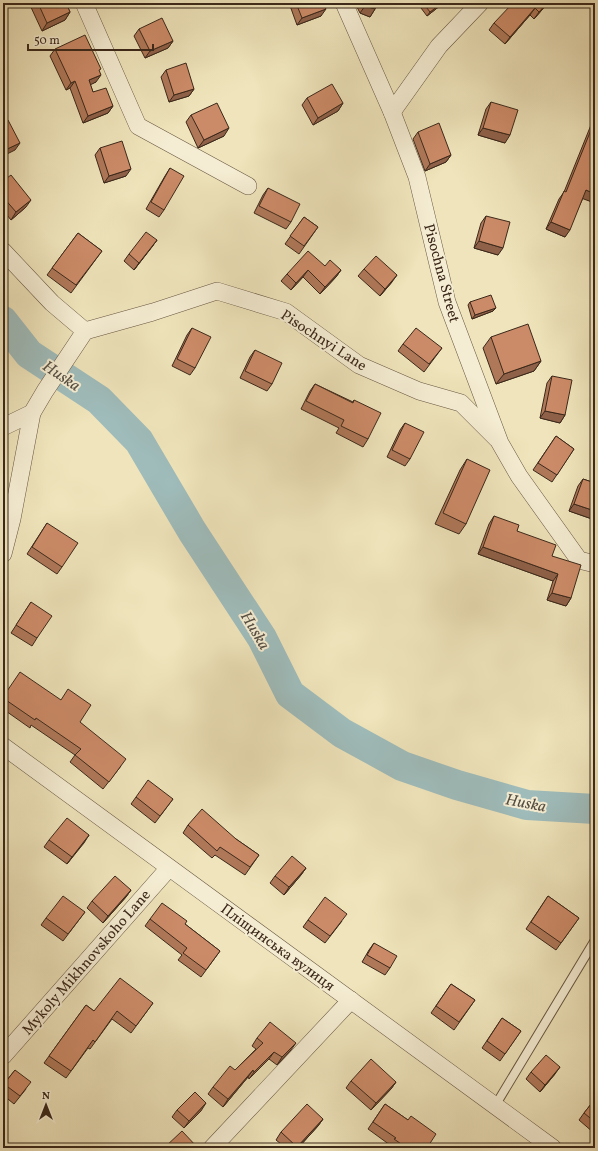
<svg xmlns="http://www.w3.org/2000/svg" width="598" height="1151" font-family="Vollkorn,serif">
  <rect width="100%" height="100%" fill="#efe4bb"/>
  <filter id="stains"><feTurbulence type="fractalNoise" baseFrequency=".005" numOctaves="4"/><feColorMatrix values="0 0 0 0 .2 0 0 0 0 .09 0 0 0 0 .02 0 0 0 .5 -.17"/></filter>
  <radialGradient id="worn" r=".72"><stop offset=".6" stop-color="#630" stop-opacity="0"/><stop offset="1" stop-color="#630" stop-opacity=".3"/></radialGradient>
  <g fill="none" stroke-linecap="round" stroke-linejoin="round">
    <polyline stroke="#9fbcbb" stroke-width="30" points="3,321 29,354 99,400 139,441 192,531 262,638 290,694 342,733 402,766 457,785 527,805 595,809"/>
    <defs>
      <polyline id="service" points="495,1106 595,940"/>
      <g id="minor">
        <polyline points="84,3 138,126 248,186"/>
        <polyline points="344,3 392,112 417,177 447,302 500,443 519,476 579,560 595,564"/>
        <polyline points="392,112 439,46 480,3"/>
        <polyline points="3,251 52,303 85,331"/>
        <polyline points="85,331 153,312 217,291 286,312 359,365 419,391 461,403 497,439"/>
        <polyline points="3,427 32,413"/>
        <polyline points="3,554 12,519 32,413 45,391 85,331"/>
        <polyline points="3,746 553,1148"/>
        <polyline points="3,1056 169,868"/>
        <polyline points="212,1148 351,1000"/>
      </g>
    </defs>
    <use href="#service" stroke="#685742" stroke-width="10"/>
    <use href="#minor" stroke="#685742" stroke-width="18"/>
    <use href="#service" stroke="#f5edd3" stroke-width="8"/>
    <use href="#minor" stroke="#f5edd3" stroke-width="17"/>
  </g>
  <g fill="#af7859" stroke="#3b281a">
    <polygon points="29,3 66,3 70,12 65,20 42,31"/>
    <polygon points="127,3 136,3 128,7"/>
    <polygon points="289,3 323,3 321,16 297,25"/>
    <polygon points="355,3 377,3 375,9 370,17 360,13"/>
    <polygon points="419,3 442,3 441,5 427,16 418,4"/>
    <polygon points="548,3 534,19 530,15 505,44 489,30 494,23 514,8"/>
    <polygon points="139,29 173,41 168,48 145,58 134,36"/>
    <polygon points="55,49 96,82 90,84 93,92 113,106 108,113 83,123 70,88 66,90 50,56"/>
    <polygon points="166,70 194,89 189,96 169,102 161,77"/>
    <polygon points="307,98 343,103 338,111 313,125 302,105"/>
    <polygon points="491,102 505,143 478,135 486,109"/>
    <polygon points="191,115 224,136 198,148 186,122"/>
    <polygon points="595,115 595,198 592,202 583,198 565,237 546,229 559,199 564,192"/>
    <polygon points="418,132 451,155 446,162 425,171 413,139"/>
    <polygon points="100,148 126,176 104,183 95,155"/>
    <polygon points="170,168 164,210 159,217 146,209 165,176"/>
    <polygon points="3,181 26,207 11,220 3,210"/>
    <polygon points="268,188 291,222 286,229 254,213 263,195"/>
    <polygon points="486,216 498,255 474,248 481,223"/>
    <polygon points="304,217 318,227 299,254 285,244"/>
    <polygon points="78,233 102,251 71,293 47,275"/>
    <polygon points="157,240 134,270 124,261 129,254"/>
    <polygon points="325,266 341,270 336,277 320,294 303,277 291,290 281,281 287,274"/>
    <polygon points="364,269 392,282 380,296 358,276"/>
    <polygon points="470,302 493,311 472,319 468,305"/>
    <polygon points="192,328 195,368 190,375 172,366 187,335"/>
    <polygon points="491,337 541,361 534,371 496,384 483,348"/>
    <polygon points="403,344 442,348 424,372 398,351"/>
    <polygon points="255,350 272,384 267,391 240,378 250,357"/>
    <polygon points="552,376 565,415 560,423 540,418 547,383"/>
    <polygon points="315,384 353,402 354,400 368,439 363,447 336,433 339,428 301,409 310,391"/>
    <polygon points="405,423 410,459 405,466 387,457 400,430"/>
    <polygon points="556,436 574,449 552,482 533,470"/>
    <polygon points="467,459 466,524 459,534 435,524 460,470"/>
    <polygon points="583,479 595,483 595,520 569,511 578,486"/>
    <polygon points="494,516 517,531 552,556 571,598 566,606 547,600 553,581 478,554 489,524"/>
    <polygon points="47,523 62,567 57,574 27,554"/>
    <polygon points="31,602 37,638 32,646 11,633"/>
    <polygon points="3,697 80,722 121,766 103,789 70,762 75,755 31,725 30,728 3,709"/>
    <polygon points="136,797 173,799 155,823 131,804"/>
    <polygon points="188,825 236,839 259,855 245,875 215,855 212,858 183,833"/>
    <polygon points="89,835 67,864 44,847 49,840"/>
    <polygon points="306,868 301,875 284,895 270,883 275,876"/>
    <polygon points="131,890 126,897 103,923 87,908 92,901"/>
    <polygon points="548,896 579,918 556,950 526,929"/>
    <polygon points="85,912 63,941 41,925 46,918"/>
    <polygon points="150,919 185,924 220,951 201,977 178,960 182,955 145,926"/>
    <polygon points="308,920 342,921 325,943 303,927"/>
    <polygon points="374,943 390,968 385,975 362,962 369,950"/>
    <polygon points="451,984 475,1000 454,1030 431,1013"/>
    <polygon points="153,1003 131,1033 112,1019 90,1049 88,1048 66,1078 44,1063 86,1005 94,1011"/>
    <polygon points="502,1018 521,1031 500,1061 482,1048"/>
    <polygon points="257,1038 291,1050 277,1065 269,1059 249,1079 248,1077 223,1107 208,1094 213,1087 235,1070 256,1049 252,1046"/>
    <polygon points="15,1070 26,1089 14,1104 3,1095 3,1085"/>
    <polygon points="531,1072 555,1074 540,1092 526,1079"/>
    <polygon points="351,1081 396,1082 391,1089 371,1110 346,1088"/>
    <polygon points="595,1099 595,1132 594,1133 579,1120 584,1113"/>
    <polygon points="385,1104 408,1120 427,1148 392,1148 389,1146 390,1145 368,1129"/>
    <polygon points="177,1110 201,1111 184,1128 172,1117"/>
    <polygon points="323,1119 318,1126 298,1148 286,1148 276,1140 281,1132"/>
  </g>
  <g fill="#8f6149" stroke="#3b281a">
    <polygon points="131,3 136,3 128,7"/>
    <polygon points="442,3 441,5 427,16 430,12"/>
    <polygon points="547,3 548,3 534,19 539,12"/>
    <polygon points="365,6 375,9 370,17 360,13"/>
    <polygon points="535,8 530,15 505,44 510,37"/>
    <polygon points="326,9 321,16 297,25 302,18"/>
    <polygon points="70,12 65,20 42,31 47,23"/>
    <polygon points="173,41 168,48 145,58 150,51"/>
    <polygon points="101,75 96,82 84,88 89,80"/>
    <polygon points="75,81 70,88 66,90 71,83"/>
    <polygon points="194,89 189,96 169,102 174,95"/>
    <polygon points="343,103 338,111 313,125 318,118"/>
    <polygon points="113,106 108,113 83,123 88,116"/>
    <polygon points="229,128 224,136 198,148 204,140"/>
    <polygon points="483,128 510,135 505,143 478,135"/>
    <polygon points="20,143 15,150 3,156 3,151"/>
    <polygon points="451,155 446,162 425,171 430,164"/>
    <polygon points="131,169 126,176 104,183 109,176"/>
    <polygon points="586,190 595,194 595,198 592,202 581,198"/>
    <polygon points="31,200 26,207 11,220 16,212"/>
    <polygon points="551,222 570,230 565,237 546,229"/>
    <polygon points="157,240 152,247 134,270 139,263"/>
    <polygon points="479,241 503,248 498,255 474,248"/>
    <polygon points="308,270 303,277 291,290 296,283"/>
    <polygon points="341,270 336,277 320,294 325,287"/>
    <polygon points="397,275 392,282 380,296 385,289"/>
    <polygon points="496,308 493,311 472,319 475,315"/>
    <polygon points="541,361 534,371 496,384 504,374"/>
    <polygon points="545,411 565,415 560,423 540,418"/>
    <polygon points="574,504 595,511 595,520 569,511"/>
    <polygon points="483,547 558,574 553,581 478,554"/>
    <polygon points="552,593 571,598 566,606 547,600"/>
    <polygon points="89,835 84,843 67,864 72,857"/>
    <polygon points="306,868 301,875 284,895 289,887"/>
    <polygon points="131,890 126,897 103,923 108,916"/>
    <polygon points="296,1043 291,1050 277,1065 282,1057"/>
    <polygon points="274,1052 269,1059 249,1079 254,1072"/>
    <polygon points="560,1067 555,1074 540,1092 545,1085"/>
    <polygon points="253,1070 248,1077 223,1107 228,1099"/>
    <polygon points="396,1082 391,1089 371,1110 376,1103"/>
    <polygon points="206,1103 201,1111 184,1128 189,1121"/>
    <polygon points="323,1119 318,1126 298,1148 296,1148"/>
  </g>
  <g fill="#cc8b68" stroke="#3b281a">
    <polygon points="38,3 66,3 70,12 47,23"/>
    <polygon points="296,3 323,3 326,9 302,18"/>
    <polygon points="363,3 377,3 375,9 365,6"/>
    <polygon points="423,3 442,3 430,12"/>
    <polygon points="519,3 547,3 539,12 535,8 510,37 494,23 511,5 514,8"/>
    <polygon points="162,18 173,41 150,51 139,29"/>
    <polygon points="85,35 101,69 99,70 101,75 89,80 93,92 106,88 113,106 88,116 75,81 71,83 55,49"/>
    <polygon points="186,63 194,89 174,95 166,70"/>
    <polygon points="332,84 343,103 318,118 307,98"/>
    <polygon points="491,102 518,110 510,135 483,128"/>
    <polygon points="217,103 229,128 204,140 191,115"/>
    <polygon points="8,120 20,143 3,151 3,123"/>
    <polygon points="595,120 595,194 586,190 570,230 551,222 564,191 566,192"/>
    <polygon points="439,123 451,155 430,164 418,132"/>
    <polygon points="122,141 131,169 109,176 100,148"/>
    <polygon points="170,168 184,176 164,210 151,202"/>
    <polygon points="11,175 31,200 16,212 3,197 3,181"/>
    <polygon points="268,188 300,204 291,222 259,206"/>
    <polygon points="486,216 510,222 503,248 479,241"/>
    <polygon points="304,217 318,227 304,246 290,236"/>
    <polygon points="146,232 157,240 139,263 129,254"/>
    <polygon points="78,233 102,251 76,285 52,268"/>
    <polygon points="308,251 325,266 330,260 341,270 325,287 308,270 296,283 287,274"/>
    <polygon points="376,256 397,275 385,289 364,269"/>
    <polygon points="491,295 496,308 475,315 470,302"/>
    <polygon points="528,324 541,361 504,374 491,337"/>
    <polygon points="192,328 211,337 195,368 177,359"/>
    <polygon points="416,328 442,348 429,364 403,344"/>
    <polygon points="255,350 282,363 272,384 245,371"/>
    <polygon points="552,376 572,380 565,415 545,411"/>
    <polygon points="315,384 353,403 354,400 381,413 368,439 341,426 344,420 306,401"/>
    <polygon points="405,423 424,432 410,459 392,450"/>
    <polygon points="556,436 574,449 557,475 538,463"/>
    <polygon points="467,459 490,470 466,524 443,513"/>
    <polygon points="583,479 595,483 595,511 574,504"/>
    <polygon points="494,516 519,525 517,531 556,545 552,556 581,565 571,598 552,593 558,574 483,547"/>
    <polygon points="47,523 78,543 62,567 32,547"/>
    <polygon points="31,602 52,616 37,638 16,625"/>
    <polygon points="20,672 61,700 68,689 91,705 80,722 126,759 109,782 75,755 81,749 36,718 35,720 3,698 3,697"/>
    <polygon points="148,780 173,799 160,816 136,797"/>
    <polygon points="202,809 236,839 259,855 250,867 220,847 217,851 188,825"/>
    <polygon points="67,818 89,835 72,857 49,840"/>
    <polygon points="292,856 306,868 289,887 275,876"/>
    <polygon points="115,876 131,890 108,916 92,901"/>
    <polygon points="63,896 85,912 68,934 46,918"/>
    <polygon points="548,896 579,918 561,943 531,922"/>
    <polygon points="325,897 347,914 330,936 308,920"/>
    <polygon points="162,903 187,921 185,924 220,951 206,970 183,953 187,948 150,919"/>
    <polygon points="374,943 397,956 390,968 367,955"/>
    <polygon points="120,978 153,1003 136,1026 117,1011 95,1042 93,1040 71,1071 49,1056 86,1005 94,1011"/>
    <polygon points="451,984 475,1000 459,1022 436,1006"/>
    <polygon points="502,1018 521,1031 505,1054 487,1041"/>
    <polygon points="270,1022 296,1043 282,1057 274,1052 254,1072 253,1070 228,1099 213,1087 230,1066 235,1070 263,1043 257,1038"/>
    <polygon points="546,1055 560,1067 545,1085 531,1072"/>
    <polygon points="371,1059 396,1082 376,1103 351,1081"/>
    <polygon points="15,1070 31,1082 20,1096 4,1084"/>
    <polygon points="195,1092 206,1103 189,1121 177,1110"/>
    <polygon points="595,1099 595,1122 584,1113"/>
    <polygon points="307,1104 323,1119 297,1147 281,1132"/>
    <polygon points="385,1104 408,1120 411,1116 436,1134 427,1148 407,1148 394,1139 396,1138 373,1122"/>
    <polygon points="182,1131 198,1148 164,1148"/>
    <polygon points="151,1144 155,1148 147,1148"/>
  </g>
  <g text-anchor="middle" stroke-width="4" stroke-linejoin="round" paint-order="stroke">
    <g font-size="15" fill="#3b281a" stroke="#f5edd3">
      <text transform="translate(442 273) rotate(75)" y="5">Pisochna Street</text>
      <text transform="translate(324 340) rotate(33)" y="5">Pisochnyi Lane</text>
      <text transform="translate(278 947) rotate(36)" y="5">Пліщинська вулиця</text>
      <text transform="translate(86 962) rotate(-49)" y="5">Mykoly Mikhnovskoho Lane</text>
    </g>
    <g font-size="16" font-style="italic" fill="#544d42" stroke="#f5edd3">
      <text transform="translate(62 375) rotate(34)" y="6">Huska</text>
      <text transform="translate(256 630) rotate(59)" y="6">Huska</text>
      <text transform="translate(526 802) rotate(11)" y="6">Huska</text>
    </g>
  </g>
  <rect width="598" height="1151" fill="none" stroke="#efe4bb" stroke-width="16"/>
  <rect x="4" y="4" width="590" height="1143" fill="none" stroke="#3b281a" stroke-width="2"/>
  <rect x="8" y="8" width="582" height="1135" fill="none" stroke="#3b281a"/>
  <g transform="translate(46 1105)" stroke="#f5edd3" stroke-width="3" paint-order="stroke">
  <path d="M0-3L7 15L0 10L-7 15Z" fill="#3b281a"/>
  <text y="-6" font-size="11" font-weight="bold" text-anchor="middle" fill="#3b281a">N</text>
  </g>
  <path d="M28 44v6h125v-6" fill="none" stroke="#3b281a" stroke-width="2"/>
  <text x="34" y="44" font-size="12" fill="#3b281a" stroke="#f5edd3" stroke-width="3" paint-order="stroke">50 m</text>
  <rect width="100%" height="100%" filter="url(#stains)"/>
  <rect width="100%" height="100%" fill="url(#worn)"/>
</svg>
